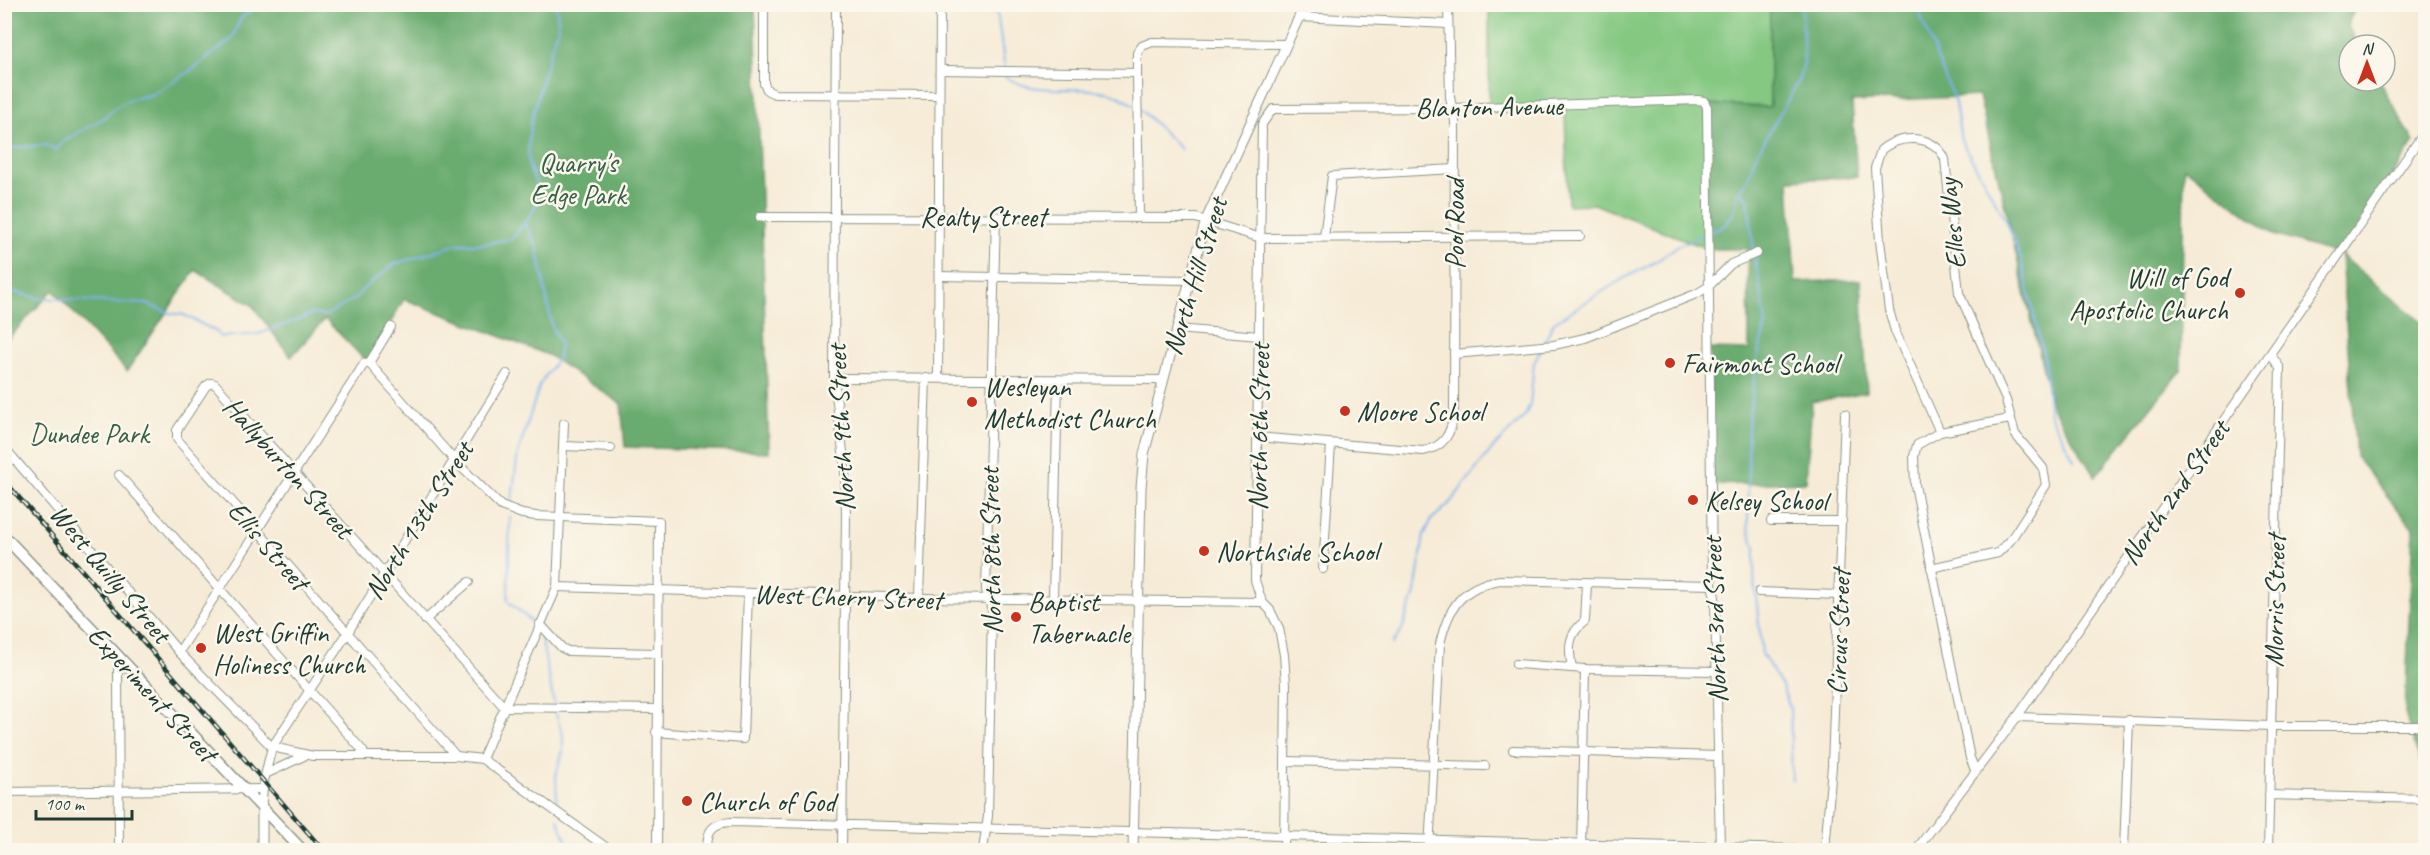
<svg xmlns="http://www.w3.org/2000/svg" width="2430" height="855" font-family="Caveat,sans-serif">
  <rect width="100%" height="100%" fill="#fbf7ec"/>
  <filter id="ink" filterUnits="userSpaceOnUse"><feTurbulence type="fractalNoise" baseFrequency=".0167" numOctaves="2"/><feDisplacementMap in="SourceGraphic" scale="12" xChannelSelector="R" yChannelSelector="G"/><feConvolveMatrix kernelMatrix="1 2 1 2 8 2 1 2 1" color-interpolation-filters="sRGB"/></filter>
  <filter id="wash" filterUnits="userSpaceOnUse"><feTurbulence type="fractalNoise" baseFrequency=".008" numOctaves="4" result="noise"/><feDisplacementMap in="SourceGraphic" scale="24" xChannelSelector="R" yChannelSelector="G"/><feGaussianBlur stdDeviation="1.35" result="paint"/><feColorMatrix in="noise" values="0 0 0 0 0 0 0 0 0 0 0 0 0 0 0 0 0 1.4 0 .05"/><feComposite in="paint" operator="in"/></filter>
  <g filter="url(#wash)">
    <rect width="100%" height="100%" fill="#f6ebd6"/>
    <polygon fill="#84c882" stroke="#52825b" stroke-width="1.5" points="1489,5 1770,5 1770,107 1707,104 1708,249 1594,204 1568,205 1565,111 1489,112"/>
    <g fill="#6bac70" stroke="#457452" stroke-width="1.5">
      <polygon points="5,5 755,5 769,452 625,447 621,404 548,355 404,299 368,363 325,319 291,357 252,305 195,270 127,371 53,290 5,342"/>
      <polygon points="1770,5 2357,5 2347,25 2358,45 2349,45 2349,81 2379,81 2414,142 2341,255 2425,325 2425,776 2405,714 2413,528 2356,457 2341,255 2274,235 2184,167 2181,370 2095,477 2052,407 1979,96 1852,102 1857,177 1789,180 1795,282 1861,280 1867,392 1812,402 1806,482 1712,485 1710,349 1749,350 1748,249 1708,249 1706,104 1770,107"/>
    </g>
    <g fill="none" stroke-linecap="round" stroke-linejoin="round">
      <g stroke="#80b3ed" stroke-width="2">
        <path d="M996,4L1006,77C1035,97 1077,84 1111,93C1119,95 1128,102 1135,106"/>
        <polyline points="1916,4 1955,103 1961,140 2006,220 2021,259 2044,359 2050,415 2075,461"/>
        <polyline points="1140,109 1181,149"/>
        <polyline points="13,148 46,145 56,150 64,141 104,118 113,109 131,99 151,95 189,72 232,39 241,18 260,4"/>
        <polyline points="1740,191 1748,199 1754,251"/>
        <polyline points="1755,256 1766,324 1756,362 1748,425 1748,527 1755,548 1754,576 1762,654 1782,686 1790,708 1792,781"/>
        <path d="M4,289L37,298L147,304L169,313L184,315L217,332L220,337L259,334L313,314L325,316L356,298L362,290L395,264L458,244H481L512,239C522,224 536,214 538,196C540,184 531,176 529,165C524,126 545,77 554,38L559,27L556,4"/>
        <polyline points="1544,343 1554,322 1621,280 1657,261 1677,246 1725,225 1735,211 1737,195 1749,177 1755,157 1798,82 1804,63 1802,4"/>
        <polyline points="511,506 518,453 540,384 558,358 560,343 552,327 537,246 524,223"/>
        <polyline points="510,516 508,601 533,623"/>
        <polyline points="541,637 554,704"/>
        <polyline points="1392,644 1401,632 1415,593 1424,535 1432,519 1449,504 1491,450 1525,416 1530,405 1534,363 1541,348"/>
        <polyline points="556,714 563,736 563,751 556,775 557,806"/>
        <polyline points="558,819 570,850"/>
      </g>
    </g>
  </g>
  <g filter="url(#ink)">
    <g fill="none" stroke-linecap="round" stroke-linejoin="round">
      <defs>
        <g id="minor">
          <polyline points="764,4 764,84 768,91 775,94 939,95"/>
          <polyline points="836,4 834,378 845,468 846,517 842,850"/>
          <polyline points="1299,17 1448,24"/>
          <polyline points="940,70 1137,73"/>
          <polyline points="1139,216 1137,73 1137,53 1142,46 1152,42 1286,44"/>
          <polyline points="760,217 1196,218 1261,238 1580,236"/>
          <polyline points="1324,237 1332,176 1455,169"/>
          <polyline points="939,276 1189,280"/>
          <polyline points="1177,329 1259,336"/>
          <polyline points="1454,354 1554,345 1585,338 1696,294 1708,287 1731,264 1757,253"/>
          <polyline points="369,363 455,461 501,506 522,514 536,516 659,521 657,850"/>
          <polyline points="834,378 1163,380"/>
          <polyline points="938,378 940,4"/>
          <path d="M1258,437L1423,451C1444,447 1451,434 1454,414L1455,121L1450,97L1448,4"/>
          <polyline points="564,446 611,448"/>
          <polyline points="4,447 179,652 272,747 313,756 456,756 482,759 610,850"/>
          <polyline points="119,475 363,751 364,755"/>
          <polyline points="1771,521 1842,521"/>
          <path d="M1931,568L1998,553L2010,541L2046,485L2043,468L2015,434L2006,400L1959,293L1945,159C1934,134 1900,134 1881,150L1875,168L1880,241L1889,310L1895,331L1940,432"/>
          <polyline points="1323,569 1331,444"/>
          <polyline points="557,587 919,598 1262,602"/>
          <polyline points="1759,592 1839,595"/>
          <polyline points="919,598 926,378"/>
          <polyline points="1053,600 1058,380"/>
          <polyline points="425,620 469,582"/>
          <polyline points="540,624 562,648 568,651 658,653"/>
          <polyline points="179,652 364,364 369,363 391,327"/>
          <polyline points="1516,664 1585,669 1716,671"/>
          <path d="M1572,668C1568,647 1568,634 1585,621L1587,583"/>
          <polyline points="2017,717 2271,726 2426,726"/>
          <polyline points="656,732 743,739 748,593"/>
          <polyline points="1513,750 1718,756"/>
          <polyline points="456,756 177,439 177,430 206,386 211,383 215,384 504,707 657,709"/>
          <polyline points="482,759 557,587 564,423"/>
          <polyline points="1285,761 1485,766"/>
          <polyline points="1976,772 1970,758 1915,485 1914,456 1917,445 1940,432 2010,419"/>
          <polyline points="268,773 304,756"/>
          <polyline points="4,792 261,789"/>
          <polyline points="2269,795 2426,799"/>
          <path d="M262,809C261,789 267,767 272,747L347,634L507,374"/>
          <polyline points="119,850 118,671 120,659"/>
          <path d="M707,850C707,831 711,823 731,822L1838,850"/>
          <polyline points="983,850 988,816 992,610 986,590 996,216"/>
          <polyline points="1284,850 1286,684 1284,655 1279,628 1270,610 1262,602 1255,580 1262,124 1273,109 1452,108 1698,100 1704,101 1707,107 1712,585 1715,597 1720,850"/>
          <path d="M1429,850L1440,644C1448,608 1462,586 1500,580L1712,585"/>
          <polyline points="1581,850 1585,669"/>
          <polyline points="1825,850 1832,766 1845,414"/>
          <polyline points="1916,850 2017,717 2426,130"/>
          <polyline points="2124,850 2129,720"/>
          <polyline points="2268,850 2280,368 2271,355"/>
        </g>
        <g id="tertiary">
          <polyline points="262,850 262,809"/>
          <polyline points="1133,850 1141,488 1144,454 1206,220 1305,4"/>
        </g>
        <polyline id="secondary" points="4,536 302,850"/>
      </defs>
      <use href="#minor" stroke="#8a9485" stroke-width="10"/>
      <use href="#tertiary" stroke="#8a9485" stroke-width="11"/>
      <use href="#secondary" stroke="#8a9485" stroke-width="13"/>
      <use href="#minor" stroke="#fff" stroke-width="8"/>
      <use href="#tertiary" stroke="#fff" stroke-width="9"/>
      <use href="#secondary" stroke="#fff" stroke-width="10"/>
      <defs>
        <polyline id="rail" points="4,480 323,850"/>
      </defs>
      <use href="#rail" stroke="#1f3d34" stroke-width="4.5"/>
      <use href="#rail" stroke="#fbf7ec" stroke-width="2" stroke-dasharray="7" stroke-linecap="butt"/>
    </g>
  </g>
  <g fill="#c8321e" stroke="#fbf7ec" stroke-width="2">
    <circle cx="2240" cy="293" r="6"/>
    <circle cx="1670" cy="363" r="6"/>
    <circle cx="972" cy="402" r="6"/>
    <circle cx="1345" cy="411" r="6"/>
    <circle cx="1693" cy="500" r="6"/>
    <circle cx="1204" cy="551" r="6"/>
    <circle cx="1016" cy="617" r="6"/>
    <circle cx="201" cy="648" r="6"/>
    <circle cx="687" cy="801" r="6"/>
  </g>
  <g text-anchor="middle" stroke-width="5" stroke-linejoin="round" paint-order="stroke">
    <g font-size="28" fill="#1f3d34" stroke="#fbf7ec">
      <text transform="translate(1489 106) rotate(-1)" y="10">Blanton Avenue</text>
      <text x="983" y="226">Realty Street</text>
      <text transform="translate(1454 224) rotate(-90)" y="10">Pool Road</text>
      <text transform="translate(1951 224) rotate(-96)" y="10">Elles Way</text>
      <text transform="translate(1194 276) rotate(-73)" y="10">North Hill Street</text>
      <text transform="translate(1258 427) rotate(-89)" y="10">North 6th Street</text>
      <text transform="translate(840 428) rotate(-93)" y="10">North 9th Street</text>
      <text transform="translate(289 467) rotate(48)" y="10">Hallyburton Street</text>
      <text transform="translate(2174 492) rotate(-55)" y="10">North 2nd Street</text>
      <text transform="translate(418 520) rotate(-58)" y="10">North 13th Street</text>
      <text transform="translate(269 545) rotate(49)" y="10">Ellis Street</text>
      <text transform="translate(990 551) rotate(-91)" y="10">North 8th Street</text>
      <text transform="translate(111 573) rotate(50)" y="10">West Quilly Street</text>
      <text transform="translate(848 596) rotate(2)" y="10">West Cherry Street</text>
      <text transform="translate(2274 601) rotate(-89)" y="10">Morris Street</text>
      <text transform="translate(1714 620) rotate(-92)" y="10">North 3rd Street</text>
      <text transform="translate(1838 632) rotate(-88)" y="10">Circus Street</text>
      <text transform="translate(153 693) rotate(47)" y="10">Experiment Street</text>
    </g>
    <g font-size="28" fill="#386048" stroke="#fbf7ec">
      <text x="578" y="172">Quarry's<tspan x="578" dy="32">Edge Park</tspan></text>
      <text x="89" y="443">Dundee Park</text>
    </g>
    <g font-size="28" fill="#1f3d34" stroke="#fbf7ec" text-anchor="start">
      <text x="2228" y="287" text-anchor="end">Will of God<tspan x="2228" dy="32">Apostolic Church</tspan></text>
      <text x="1682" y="373">Fairmont School</text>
      <text x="984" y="396">Wesleyan<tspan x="984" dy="32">Methodist Church</tspan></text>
      <text x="1357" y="421">Moore School</text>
      <text x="1705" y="510">Kelsey School</text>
      <text x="1216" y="561">Northside School</text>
      <text x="1028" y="611">Baptist<tspan x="1028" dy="32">Tabernacle</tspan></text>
      <text x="213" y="642">West Griffin<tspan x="213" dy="32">Holiness Church</tspan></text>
      <text x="699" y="811">Church of God</text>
    </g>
  </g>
  <rect width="2430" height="855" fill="none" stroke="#fbf7ec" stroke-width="24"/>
  <g transform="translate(2367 63)"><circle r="28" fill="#fbf7ec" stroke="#a3ada2" stroke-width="1.5"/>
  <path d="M0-4.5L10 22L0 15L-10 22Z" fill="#c8321e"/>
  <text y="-9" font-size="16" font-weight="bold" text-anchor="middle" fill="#1f3d34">N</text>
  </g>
  <path d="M36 810v9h96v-9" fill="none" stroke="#1f3d34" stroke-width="3"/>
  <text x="45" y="810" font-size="18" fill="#1f3d34" stroke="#fbf7ec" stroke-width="4.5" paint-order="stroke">100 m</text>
</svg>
